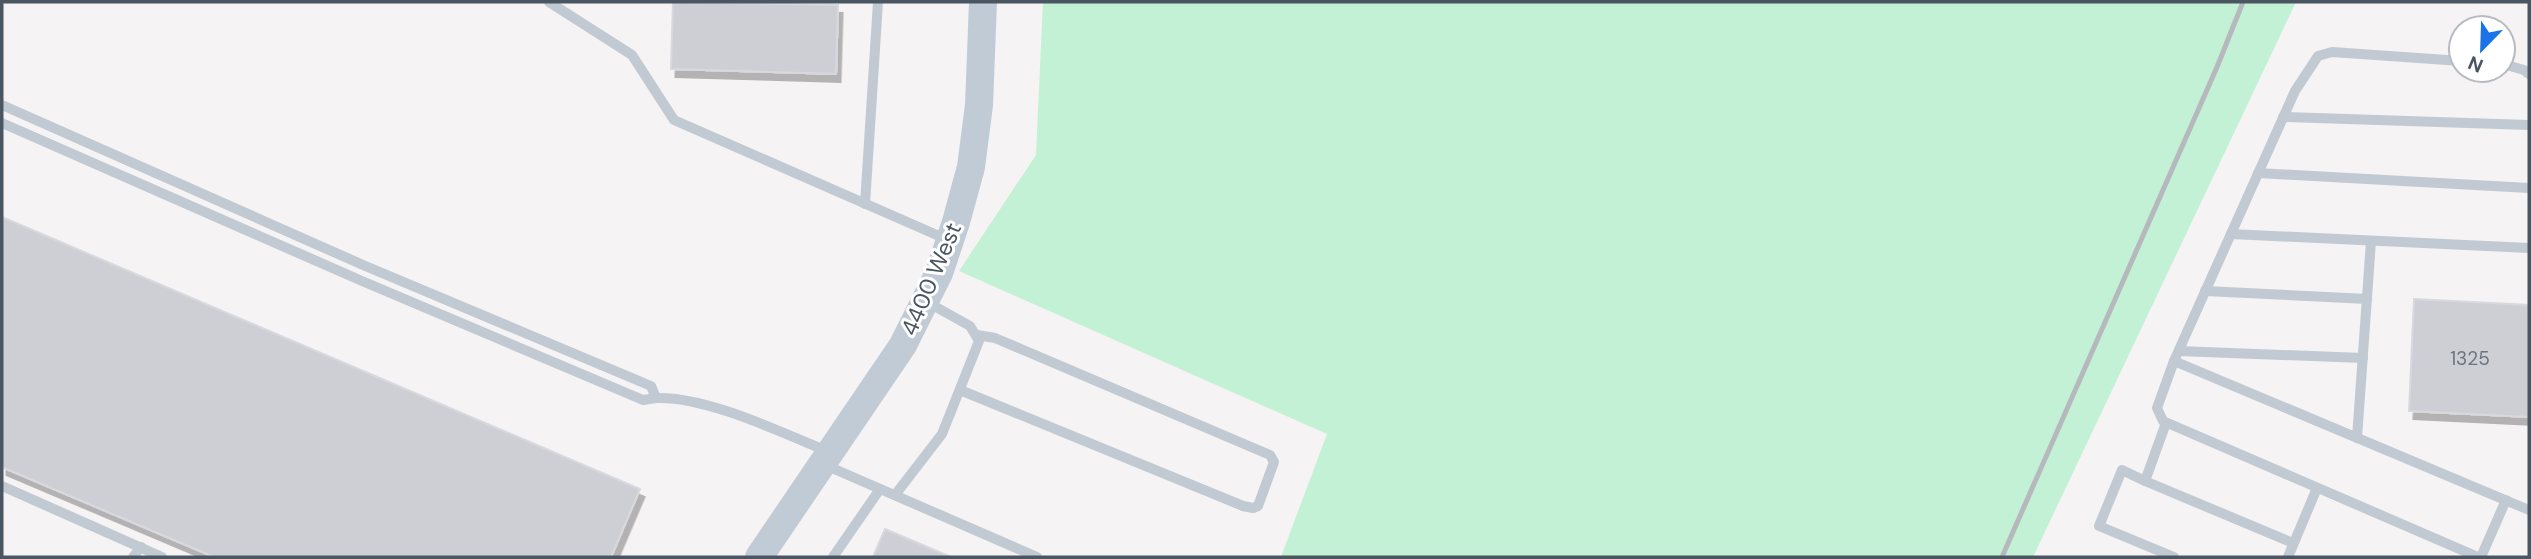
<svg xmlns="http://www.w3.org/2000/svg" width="2531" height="559" font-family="'DM Sans',sans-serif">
  <defs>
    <filter id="shadow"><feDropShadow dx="4.5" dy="8" stdDeviation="0" flood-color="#0004"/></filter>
  </defs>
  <rect width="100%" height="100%" fill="#f5f3f3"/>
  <polygon fill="#c3f1d5" points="1043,2 2296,2 2033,557 1281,557 1327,434 959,271 1036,155"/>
  <g fill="#cdcfd5" stroke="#d7d9de" stroke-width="2" filter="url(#shadow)">
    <polygon points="673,2 838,5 836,74 671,69"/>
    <polygon points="2,217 640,489 611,557 214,557 2,467"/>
    <polygon points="2414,299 2529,305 2529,417 2409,411"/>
    <polygon points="885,529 951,557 873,557"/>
  </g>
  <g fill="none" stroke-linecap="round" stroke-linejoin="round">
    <g stroke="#c1cad2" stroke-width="10">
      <polyline points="549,2 632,55 674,120 946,239"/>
      <polyline points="2461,61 2332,52 2318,56 2295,91 2174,361 2529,510"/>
      <polyline points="2503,64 2524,70 2529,74"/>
      <polyline points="2,105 363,265 651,386 656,398 643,400 362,281 2,123"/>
      <polyline points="2283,117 2529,125"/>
      <polyline points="2258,173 2529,188"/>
      <polyline points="865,204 878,2"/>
      <polyline points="2231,234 2529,248"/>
      <polyline points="2205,291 2367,299"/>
      <polyline points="2179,351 2363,358"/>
      <polyline points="2174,361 2157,408 2163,421 2478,557"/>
      <polyline points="960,390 1243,506 1253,508 1258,506 1274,462 1270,455 995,338 977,335"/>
      <path d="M656,398C706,396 780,432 827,451"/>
      <polyline points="2166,423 2145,481 2122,470 2099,526 2174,557"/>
      <polyline points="2357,438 2371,241"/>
      <polyline points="825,465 1037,557"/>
      <polyline points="2145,481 2293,543"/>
      <polyline points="2,486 162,557"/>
      <polyline points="895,495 942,434 979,341 970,326 927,302"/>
      <polyline points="133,557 141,547"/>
      <polyline points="833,557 880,489"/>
      <polyline points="2288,557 2317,488"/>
      <polyline points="2481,557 2506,500"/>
    </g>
    <polyline stroke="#c1cbd6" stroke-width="28" points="759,557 903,345 939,273 956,222 971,167 979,105 983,2"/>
    <polyline stroke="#b5b8bd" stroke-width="5" points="2002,557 2217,67 2243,2"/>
  </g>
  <g text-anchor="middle" stroke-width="6" stroke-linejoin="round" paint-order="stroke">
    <g font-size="19" fill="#6b747e">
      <text x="2470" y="365">1325</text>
    </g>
    <g font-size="23" fill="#4a5661" stroke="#fff">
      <text transform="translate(931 279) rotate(-67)" y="8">4400 West</text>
    </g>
  </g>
  <rect width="2531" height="559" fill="none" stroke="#4a5661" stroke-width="7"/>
  <g transform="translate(2482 49) rotate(203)"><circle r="33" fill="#ffffff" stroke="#b7bbc0" stroke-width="2"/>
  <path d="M0-5L12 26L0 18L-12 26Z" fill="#1a73e8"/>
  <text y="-10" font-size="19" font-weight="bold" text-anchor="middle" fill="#4a5661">N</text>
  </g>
</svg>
